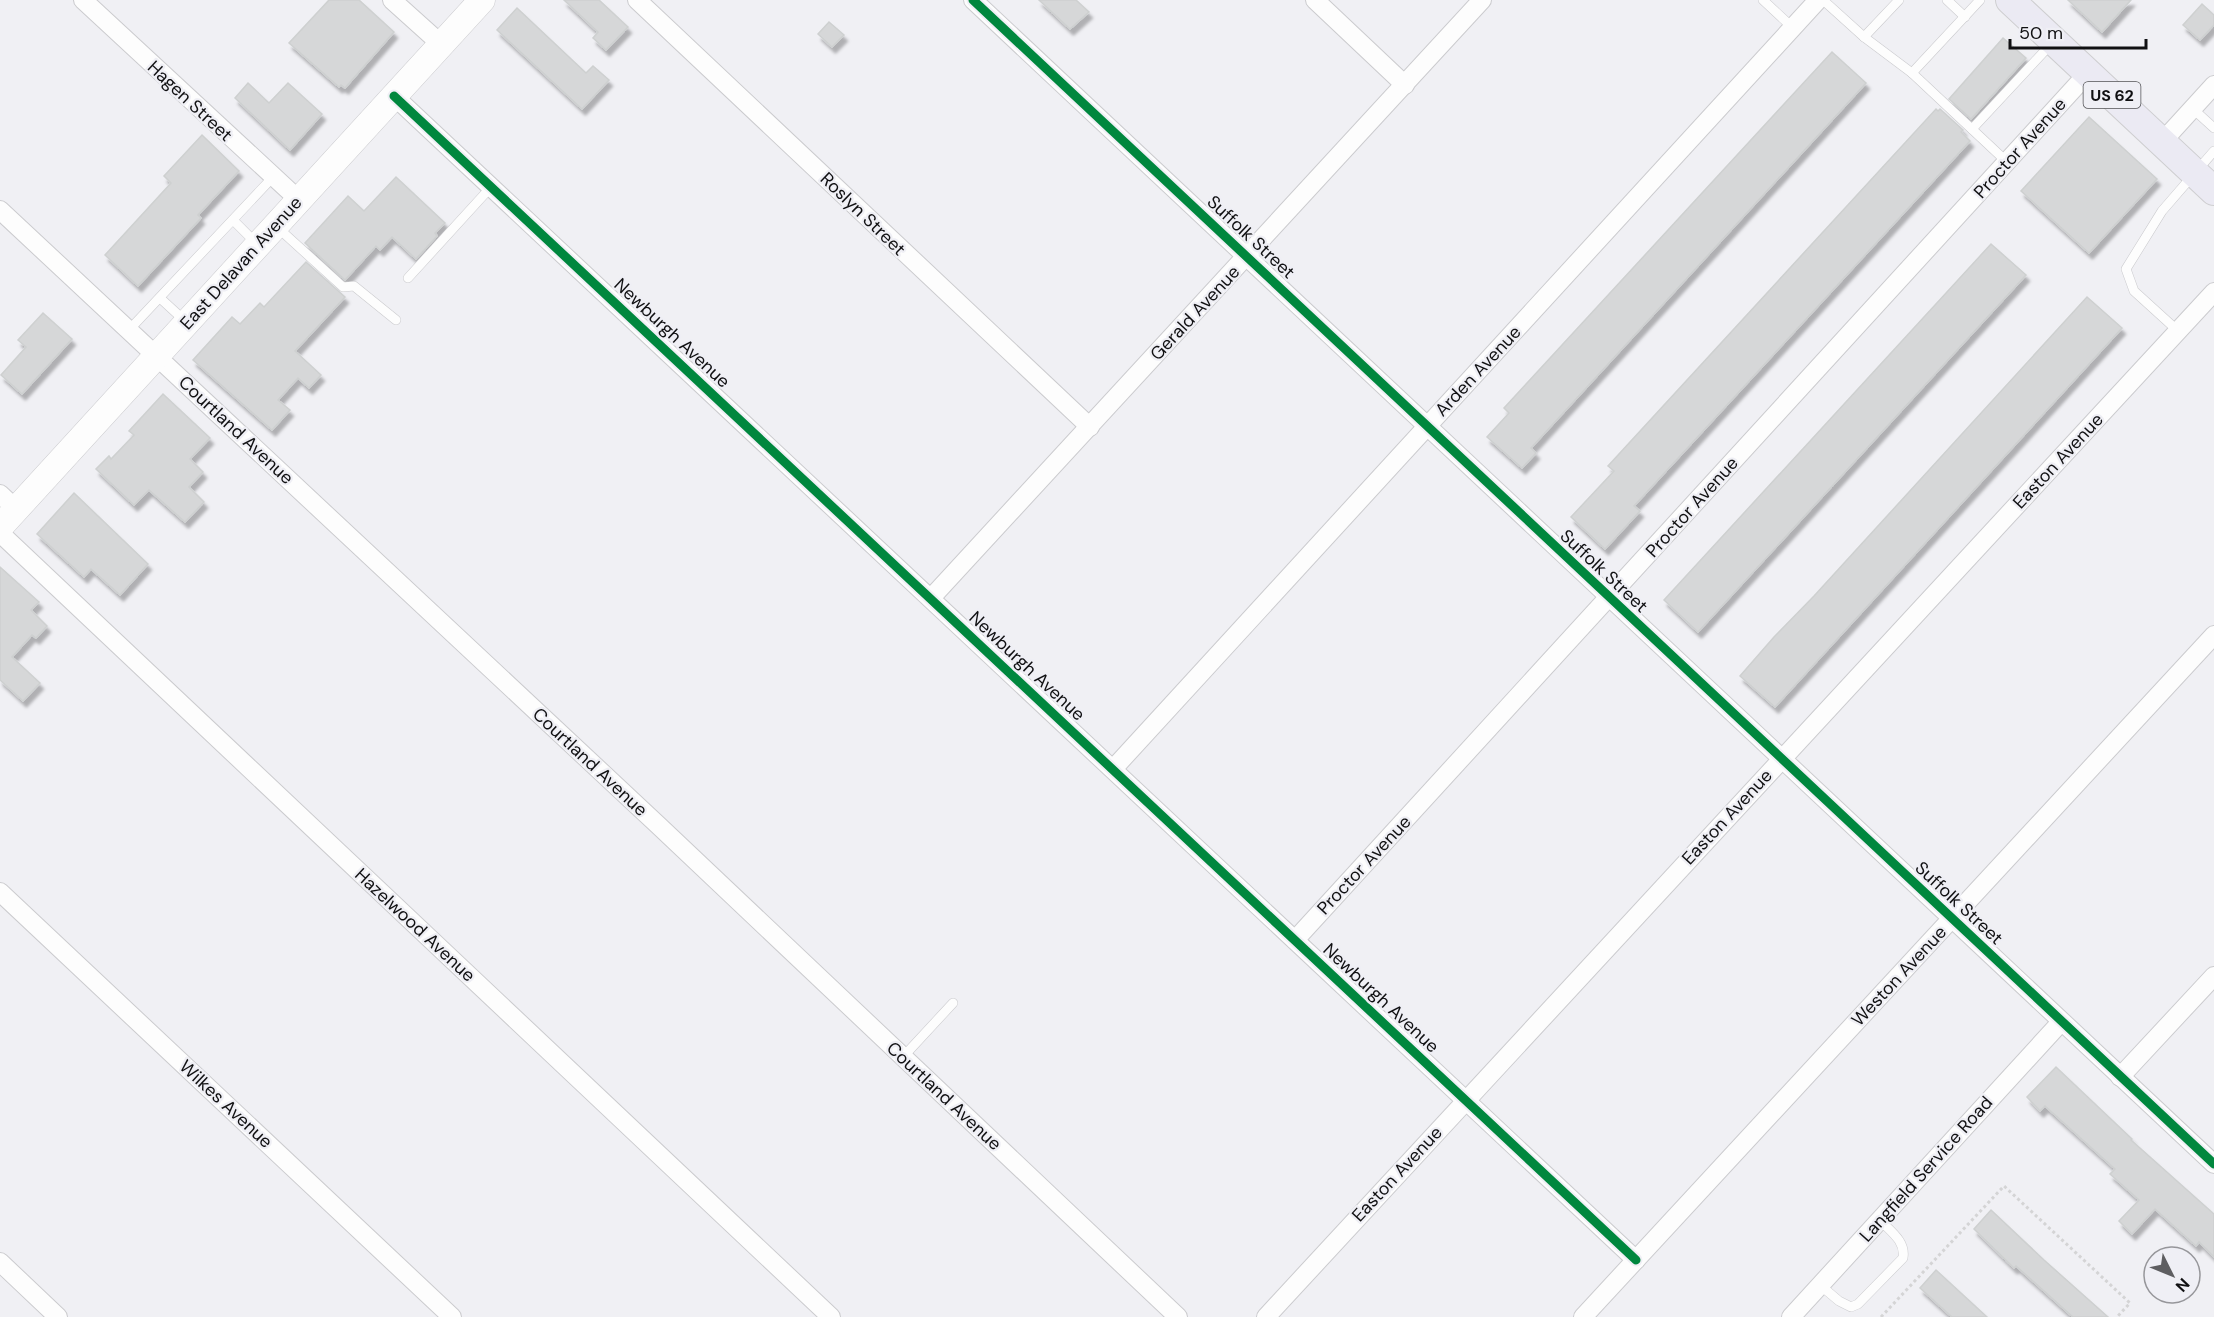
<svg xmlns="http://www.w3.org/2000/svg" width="2214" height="1317" font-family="'DM Sans',sans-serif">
  <defs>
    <filter id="shadow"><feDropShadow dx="3.5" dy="6" stdDeviation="1.5" flood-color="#0004"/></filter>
  </defs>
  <rect width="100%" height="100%" fill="#f0f0f4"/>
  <g fill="#d6d7d8" stroke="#ced0d0" stroke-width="1.5" filter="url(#shadow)">
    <polygon points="329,0 359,0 394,32 345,88 341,85 339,87 289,43"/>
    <polygon points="564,0 599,0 628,27 606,50 593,38 598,32"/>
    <polygon points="1039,0 1076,0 1089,12 1070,29"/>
    <polygon points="2068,0 2131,0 2102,32"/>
    <polygon points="2202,4 2214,15 2214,25 2200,40 2183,25"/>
    <polygon points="517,8 586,73 593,66 609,80 582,109 497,30"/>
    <polygon points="829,22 844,35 832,47 818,34"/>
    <polygon points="2003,38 2026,58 1971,119 1949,99"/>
    <polygon points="1832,52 1866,83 1531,448 1536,453 1522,468 1487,437 1509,413 1504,408"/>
    <polygon points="248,83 269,103 288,83 322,114 290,150 235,98"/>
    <polygon points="1936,109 1938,111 1940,109 1963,130 1961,132 1970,141 1634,506 1640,511 1605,549 1571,517 1614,471 1608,466"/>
    <polygon points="2089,117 2157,179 2089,253 2021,191"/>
    <polygon points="202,135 239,171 198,215 201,218 138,286 105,255 171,183 164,176"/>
    <polygon points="396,177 445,223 435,233 437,236 416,259 392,237 380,250 376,246 345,280 305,243 348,196 364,211"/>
    <polygon points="1991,244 2026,275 1698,632 1664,600"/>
    <polygon points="306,262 345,297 295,351 321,375 309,388 298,378 278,400 290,410 272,430 193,360 232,317 240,324 260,303 264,307"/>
    <polygon points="2087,297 2122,328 1775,707 1740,676 1774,637 1814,596"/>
    <polygon points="43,313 72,339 22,394 1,375 26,347 18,340"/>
    <polygon points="163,394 210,438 190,459 203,472 189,487 204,502 185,522 149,490 134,505 96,469 109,456 111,459 134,435 129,431"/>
    <polygon points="74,493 148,564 120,595 91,569 84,577 37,534"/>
    <polygon points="0,567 39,602 31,610 47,626 36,638 32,635 12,657 40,683 23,701 0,680"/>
    <polygon points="2056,1067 2132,1139 2131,1140 2214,1214 2214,1257 2199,1242 2196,1246 2155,1209 2132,1234 2119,1221 2139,1200 2110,1174 2115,1169 2045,1106 2040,1111 2027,1097"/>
    <polygon points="1991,1210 2044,1260 2108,1317 2073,1317 2016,1266 2014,1268 1974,1229"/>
    <polygon points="1936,1270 1987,1317 1952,1317 1920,1288"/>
  </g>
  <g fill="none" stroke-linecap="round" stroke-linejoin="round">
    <defs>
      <g id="lane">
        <polyline points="1763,0 1793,28"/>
        <polyline points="1823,0 1864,37 1912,73 2007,162"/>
        <polyline points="1947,0 1965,17"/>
        <polyline points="1864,37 1899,0"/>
        <polyline points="1912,73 1980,0"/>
        <polyline points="2192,108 2214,128"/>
        <polyline points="1972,129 2052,43"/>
        <polyline points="233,220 256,243"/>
        <polyline points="277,227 343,287 354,286 396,320"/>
        <polyline points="408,278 491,187"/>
        <polyline points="160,298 185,321"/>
        <polyline points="129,330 273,177"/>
        <polyline points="2178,331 2134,291 2126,269 2162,211 2214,151"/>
        <polyline points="903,1057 953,1003"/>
        <path d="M1820,1285L1839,1301L1851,1307L1858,1304L1903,1258C1906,1241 1890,1231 1880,1220"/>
      </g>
      <g id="street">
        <polyline points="83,0 299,200"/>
        <polyline points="392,0 442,45"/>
        <polyline points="637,0 1090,427"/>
        <polyline points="973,0 2214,1164"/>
        <polyline points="1315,0 1405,85"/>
        <polyline points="394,96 1636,1260"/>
        <polyline points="2162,142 2214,85"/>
        <polyline points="0,210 658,825 1178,1317"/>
        <polyline points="0,494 16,509"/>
        <polyline points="0,533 831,1317"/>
        <polyline points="931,598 1482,0"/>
        <polyline points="1113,769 1818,0"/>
        <polyline points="0,892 452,1317"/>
        <polyline points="1295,940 2088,73"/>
        <polyline points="2120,1077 2214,976"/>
        <polyline points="0,1262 58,1317"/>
        <polyline points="1266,1317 2214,292"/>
        <polyline points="1583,1317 2214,635"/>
        <polyline points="1791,1317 2061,1022"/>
      </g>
      <polyline id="secondary" points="0,527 482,0"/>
      <polyline id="primary" points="2010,0 2214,191"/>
    </defs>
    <use href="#lane" stroke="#cbcbce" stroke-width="10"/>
    <use href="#street" stroke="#cbcbce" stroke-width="20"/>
    <use href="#secondary" stroke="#cbcbce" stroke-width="27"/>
    <use href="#primary" stroke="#ceced0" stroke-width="30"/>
    <polyline stroke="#d4d4d5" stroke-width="3" stroke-dasharray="3 3" stroke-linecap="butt" points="1881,1317 2004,1186 2130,1303 2117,1317"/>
    <use href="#lane" stroke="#fdfdfd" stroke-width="9"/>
    <use href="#street" stroke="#fdfdfd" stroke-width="18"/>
    <use href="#secondary" stroke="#fdfdfd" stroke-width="26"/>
    <use href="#primary" stroke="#ebeaf3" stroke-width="28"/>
    <defs>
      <g id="cycleway">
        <polyline points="973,0 2214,1164"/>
        <polyline points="394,96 1636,1260"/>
      </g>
    </defs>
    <use href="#cycleway" stroke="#efeff5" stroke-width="13"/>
    <use href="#cycleway" stroke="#00873e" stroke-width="9"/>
  </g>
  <g text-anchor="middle" stroke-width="4.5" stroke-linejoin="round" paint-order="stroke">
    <rect fill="#efeff5" stroke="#535356" stroke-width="1.5" x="2083.5" y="82" width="57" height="26" rx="4.5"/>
    <g font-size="16" font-weight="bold" fill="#101012">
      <text x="2112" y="101">US 62</text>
    </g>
    <g font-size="18" fill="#101012" stroke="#efeff5">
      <text transform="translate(190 101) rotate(43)" y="6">Hagen Street</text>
      <text transform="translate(2020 148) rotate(-48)" y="6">Proctor Avenue</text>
      <text transform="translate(863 214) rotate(44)" y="6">Roslyn Street</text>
      <text transform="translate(1251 237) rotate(43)" y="6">Suffolk Street</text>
      <text transform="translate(241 263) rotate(-48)" y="6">East Delavan Avenue</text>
      <text transform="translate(1195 313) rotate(-47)" y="6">Gerald Avenue</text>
      <text transform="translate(672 333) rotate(43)" y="6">Newburgh Avenue</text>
      <text transform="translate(1478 371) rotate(-47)" y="6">Arden Avenue</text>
      <text transform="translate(236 430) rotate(43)" y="6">Courtland Avenue</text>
      <text transform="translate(2058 461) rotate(-47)" y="6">Easton Avenue</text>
      <text transform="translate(1692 507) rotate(-48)" y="6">Proctor Avenue</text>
      <text transform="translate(1604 571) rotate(43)" y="6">Suffolk Street</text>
      <text transform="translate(1027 666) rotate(43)" y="6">Newburgh Avenue</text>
      <text transform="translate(590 762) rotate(43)" y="6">Courtland Avenue</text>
      <text transform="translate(1727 817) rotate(-47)" y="6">Easton Avenue</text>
      <text transform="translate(1364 865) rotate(-47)" y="6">Proctor Avenue</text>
      <text transform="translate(1959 903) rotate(43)" y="6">Suffolk Street</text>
      <text transform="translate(415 925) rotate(43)" y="6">Hazelwood Avenue</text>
      <text transform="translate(1899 976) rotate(-47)" y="6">Weston Avenue</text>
      <text transform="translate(1381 998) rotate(43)" y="6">Newburgh Avenue</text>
      <text transform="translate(944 1096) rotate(43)" y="6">Courtland Avenue</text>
      <text transform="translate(226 1104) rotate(43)" y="6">Wilkes Avenue</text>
      <text transform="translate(1926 1169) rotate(-48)" y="6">Langfield Service Road</text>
      <text transform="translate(1397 1174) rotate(-47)" y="6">Easton Avenue</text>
    </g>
  </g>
  <g transform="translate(2172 1275) rotate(133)"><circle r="28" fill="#efeff5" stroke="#96969a" stroke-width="1.5"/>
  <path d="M0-4.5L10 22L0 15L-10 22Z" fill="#5e5e61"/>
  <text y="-9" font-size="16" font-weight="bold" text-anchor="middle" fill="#101012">N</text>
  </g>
  <path d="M2010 39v9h136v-9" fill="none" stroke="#101012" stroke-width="3"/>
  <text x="2019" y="39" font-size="18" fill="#101012" stroke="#efeff5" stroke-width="4.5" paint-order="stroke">50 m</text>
</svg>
